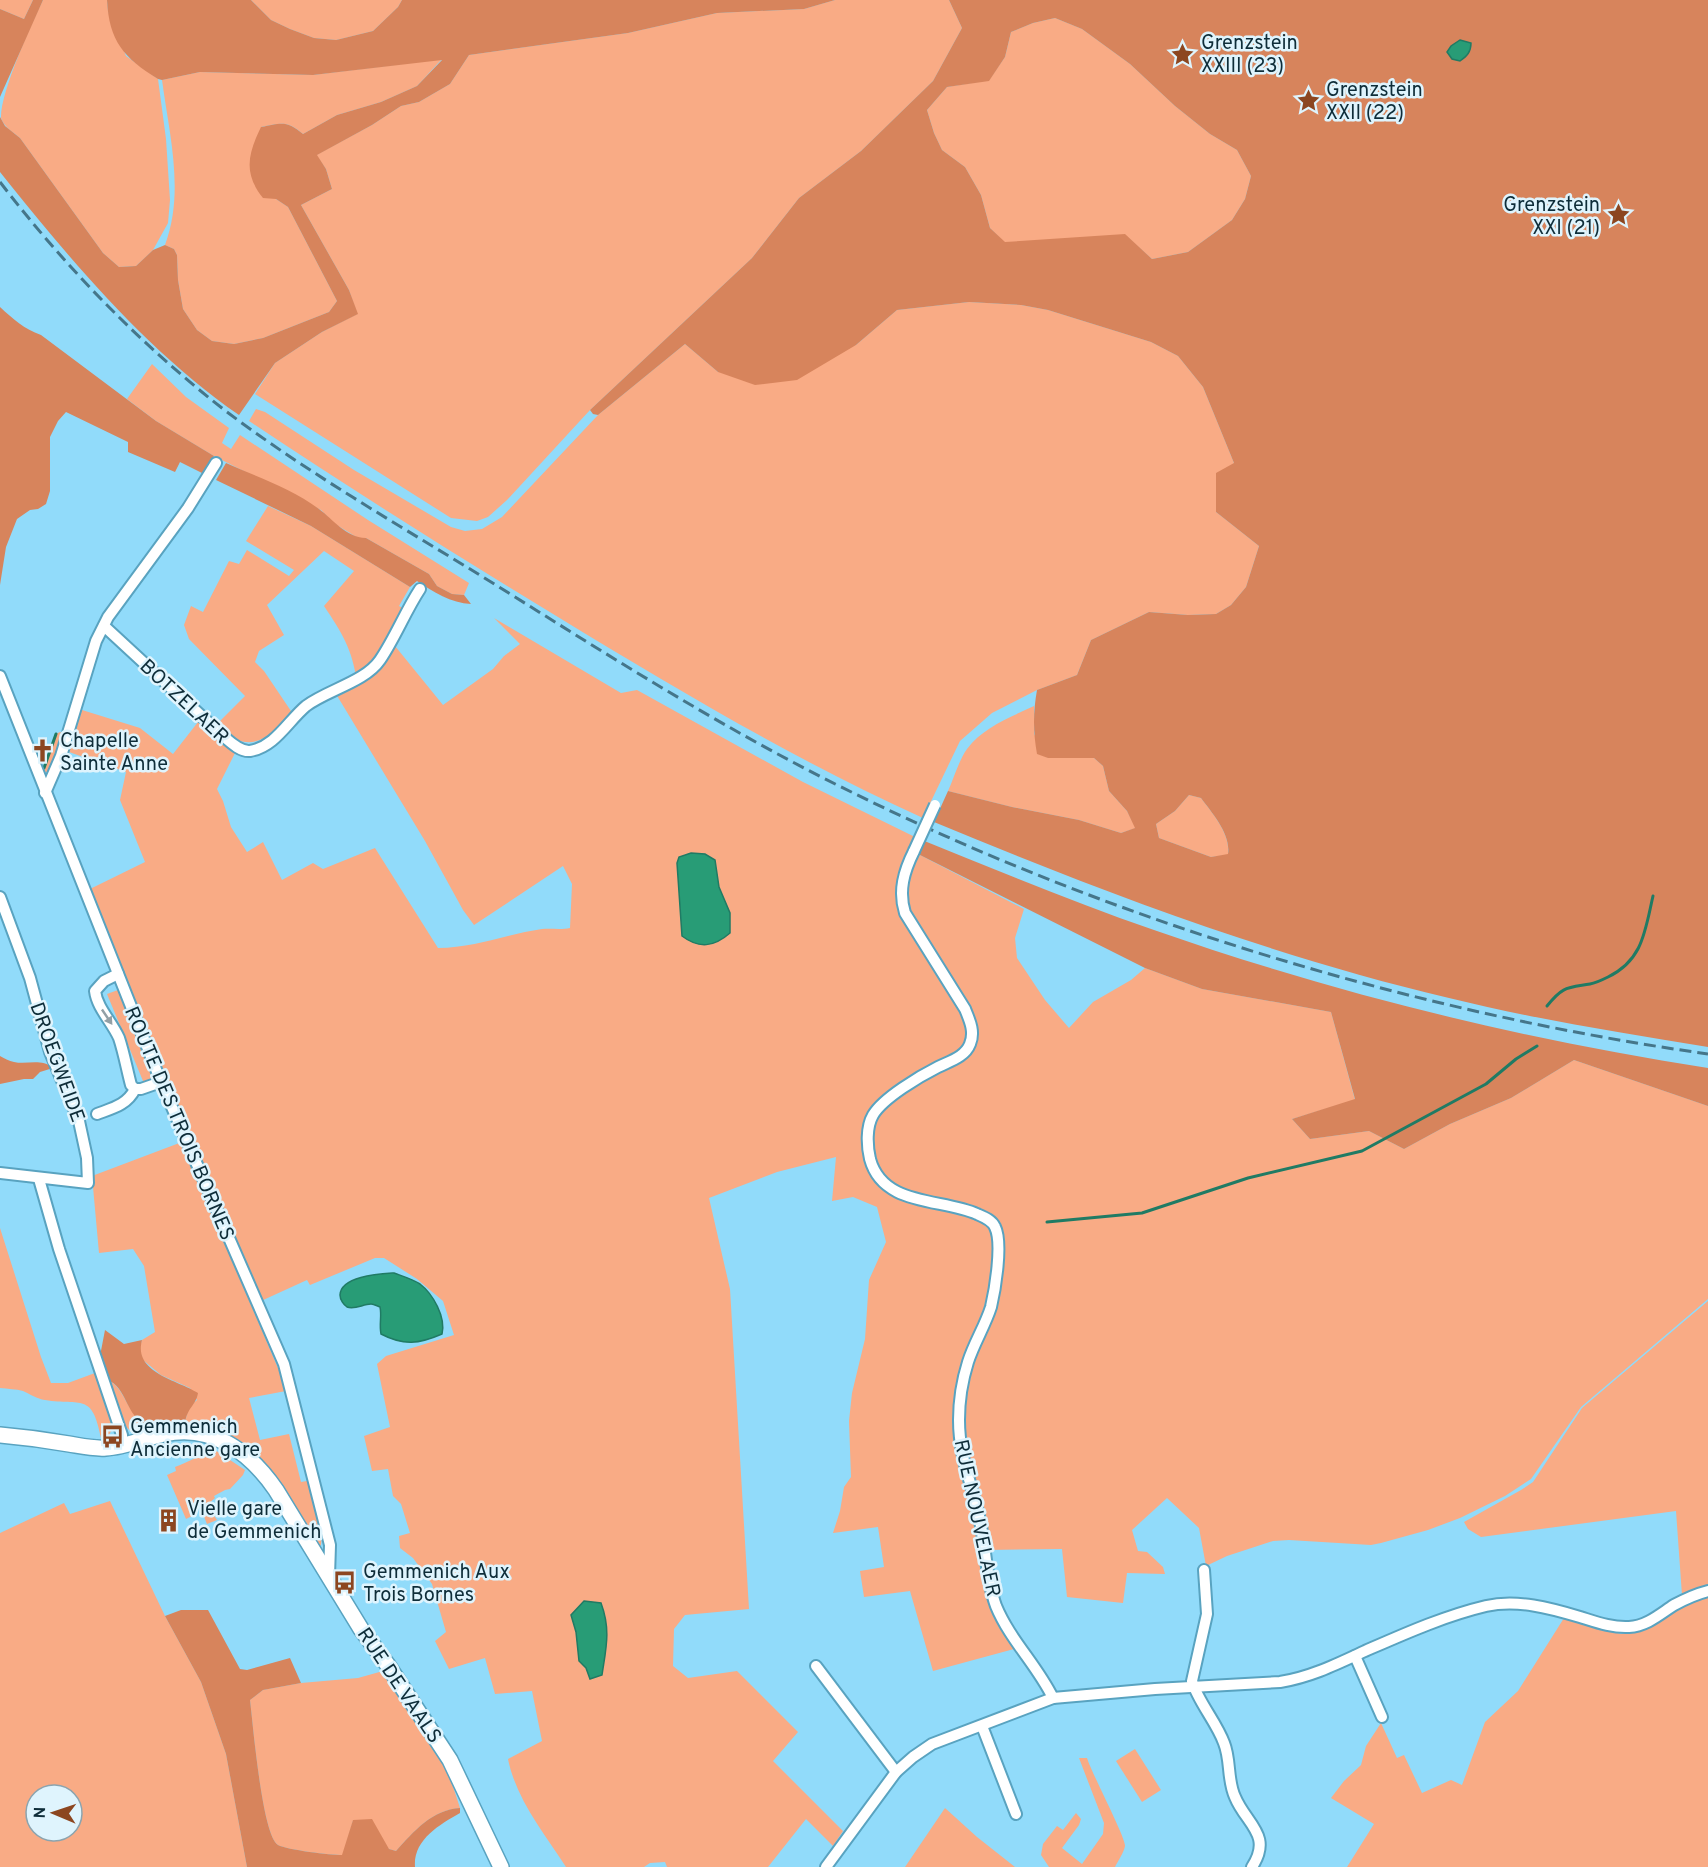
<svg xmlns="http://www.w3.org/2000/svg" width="1708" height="1867" font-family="Overpass,sans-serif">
  <rect width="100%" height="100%" fill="#91dbfa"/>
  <g fill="#f9ab85" fill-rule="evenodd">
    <polygon points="0,0 33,0 24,19 0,9"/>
    <path d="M43,0H107L108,11L126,56L158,79L166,139L170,200L168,223L153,250L136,266L119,267L103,253L20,138C13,132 4,127 1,118C0,94 31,24 43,0Z"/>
    <polygon points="251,0 402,0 398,7 373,31 336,40 314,38 290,29 271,20"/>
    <polygon points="835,0 949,0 962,28 933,81 861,151 799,198 752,258 590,410 507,500 488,517 477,521 451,518 255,394 275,363 322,332 357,314 349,290 301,205 332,189 326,169 316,155 372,125 401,106 419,102 450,84 469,55 628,33 717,13 804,9"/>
    <polygon points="1055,18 1082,29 1130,64 1175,106 1210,134 1237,150 1251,176 1245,199 1232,220 1188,252 1152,259 1125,235 1005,243 990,228 981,195 965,167 942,150 934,133 927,110 947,87 989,80 1005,57 1011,32 1033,23"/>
    <path d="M442,59L417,86L381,102L337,115L303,134C288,120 280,123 261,127L276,199L288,207L337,301L329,312L263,338L234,344L212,341L197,330L183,309L178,280L177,255L174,249L165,245C185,192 169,133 162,80L200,72L313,75Z"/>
    <path d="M969,302L1021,305L1048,310L1151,342L1178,356L1203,387L1234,463L1216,512L1259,546L1246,587L1231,605L1216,614L1188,615L1149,612L1091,640L1077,675L1037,690L992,713L960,741L923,818C795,760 678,690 558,617C454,554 351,489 249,421L256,409L265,412L354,470L451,527L465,531L482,529L502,517L598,415L685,344L718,372L856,345L897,310Z"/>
    <polygon points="152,364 186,397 229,428 222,443 231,449 240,435 368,520 469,583 464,595 452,594 437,586 429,574 366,538 358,538 335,524 321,510 214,456 156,421 127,399"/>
    <path d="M268,506L311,526L410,587L399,606L412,613L395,646L443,705L493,669L504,656L520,644L494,618L621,693L637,690L803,782L915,837L899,902L965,1017C968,1031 969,1038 962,1050L879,1104L866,1153L897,1196L914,1204L965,1213L990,1225L995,1241L988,1306L957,1392L972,1500L993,1606L1014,1649L933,1671L910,1591L864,1597L860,1571L884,1567L878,1527L833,1533L840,1511L844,1487L851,1477L849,1421L852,1393L865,1339L869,1280L886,1242L877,1207L853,1197L832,1201L836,1157L777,1172L709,1198L730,1289L749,1609L685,1615L674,1629L673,1666L688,1678L737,1671L798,1732L773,1761L843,1831L833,1846L806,1819L768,1867H667L665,1862L650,1863L644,1867H566C544,1833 516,1799 508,1759L542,1741L532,1691L495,1694L485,1658L449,1669L435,1641L446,1632L432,1584L413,1558L400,1548L399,1536L410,1533L401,1504L393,1496L388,1469L372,1471L364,1436L390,1427L377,1364L386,1356L454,1335L443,1301L417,1279L384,1258H375L310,1285L307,1280L261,1301C201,1165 142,1029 90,889L145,862L120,800L126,772L69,752L82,710L140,728L173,754L198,722L236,751L217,789L223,801L231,827L247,852L263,842L282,880L313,863L323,869L375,848L438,948C474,948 507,934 542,929C551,928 560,930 570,928L572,884L563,866L474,925L463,910L425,841L336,694L357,682C352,648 342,633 324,606L354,571L324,551L267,605L284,635L259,651L255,662L264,671L293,714C278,727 259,751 236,739C229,736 223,728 218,723L245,696L189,639L184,625L191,606L203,612L229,561L239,564L247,550L289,576L294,570L246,541Z"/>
    <path d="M1034,706V734L1048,758H1094L1103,766L1109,791L1127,811L1136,828L1121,833L1079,820L1012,807L948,791C954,778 959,760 967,749C983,727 1011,717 1034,706Z"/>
    <polygon points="60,732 65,733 57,757 49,773 43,771 56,734"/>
    <path d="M1189,795L1201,798C1212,813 1231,834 1228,855L1211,857L1159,838L1156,824L1175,811Z"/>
    <path d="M916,853L1024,909L1015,938L1017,958L1045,1000L1069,1028L1093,1002L1131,980L1145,968L1202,989L1331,1012L1355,1100L1292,1119L1310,1139L1369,1131L1404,1149L1450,1124L1511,1098L1574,1060L1708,1106V1299L1581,1407L1531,1479L1505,1496L1460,1518L1428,1530L1381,1543L1371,1545L1289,1540L1273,1541L1227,1556L1206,1566L1199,1528L1167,1498L1132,1530L1138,1551L1147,1552L1163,1567L1165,1574L1127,1573L1123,1603L1067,1597L1062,1549L987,1550L966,1466L963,1393L1002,1258C1003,1245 1005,1229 994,1219C970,1197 936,1203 907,1193C893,1188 876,1171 874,1157C872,1145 870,1132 874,1120C881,1099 952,1061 974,1048L977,1032L907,912L904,889Z"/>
    <polygon points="118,990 153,1076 148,1082 143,1081 107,994"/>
    <path d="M182,1142L283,1380L286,1391L249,1398L260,1440L289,1434L301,1482L307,1481C311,1495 326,1535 320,1547L316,1545L267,1468L248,1448L228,1437L134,1434C118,1423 114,1398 107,1380C126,1386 125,1417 152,1426C160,1429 175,1425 184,1425L189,1407L197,1400L190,1388L161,1375L143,1360L139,1349L142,1340L155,1332L144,1266L133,1249L99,1253L92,1176Z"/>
    <path d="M0,1228L41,1357L51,1383H68L95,1373L113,1427L108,1437L101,1438C92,1392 82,1406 45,1400C37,1399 30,1394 23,1391C16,1389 8,1389 0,1388Z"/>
    <polygon points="1708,1301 1708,1587 1682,1595 1676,1511 1481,1537 1468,1529 1464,1522 1521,1490 1533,1482 1582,1408"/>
    <path d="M215,1450L245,1470L243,1475L230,1489L225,1490L214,1496L215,1498L207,1505L217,1520L207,1524L200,1507L196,1503L192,1507L196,1514L186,1519L167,1475L176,1471L175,1467C189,1462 201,1454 215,1450Z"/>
    <path d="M110,1501L165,1616L201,1682L226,1754L247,1867H0V1533L64,1503L70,1514ZM36,1795H72V1831H36Z"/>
    <polygon points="1708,1594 1708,1867 1347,1867 1374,1824 1331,1798 1344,1781 1361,1765 1366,1746 1381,1723 1397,1758 1404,1755 1422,1793 1451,1780 1462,1785 1485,1722 1518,1691 1564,1618 1621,1634 1640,1629 1675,1608"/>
    <path d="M383,1671L446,1765L460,1808C432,1810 414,1831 396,1851L389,1849L353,1821L343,1855C331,1855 287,1850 278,1845C262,1835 253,1724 250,1700L263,1690L301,1683L358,1678Z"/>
    <polygon points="1135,1749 1161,1790 1142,1802 1116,1761"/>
    <path d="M1079,1758H1087C1092,1774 1126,1838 1125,1846C1124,1852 1118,1861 1115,1867H1049L1041,1855L1043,1844L1057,1826L1063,1830L1076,1813L1081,1819L1079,1825L1062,1848L1082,1864L1103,1834L1104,1823Z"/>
    <polygon points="945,1808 977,1837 1015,1867 905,1867"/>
  </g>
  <g fill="#d7845c" fill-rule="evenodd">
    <polygon points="33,0 43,0 0,97 0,9 24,19"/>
    <path d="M107,0H251L271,20L290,29L314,38L336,40L373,31L398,7L402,0H835L804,9L717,13L628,33L469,55L450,84L419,102L401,106L372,125L317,155L326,169L332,189L301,205L349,290L358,314L322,332L275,363L239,415C152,355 78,269 12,187L0,172V117L5,126L20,138L103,253L119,267L136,266L153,250L165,245L174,249L177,255L178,280L183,309L197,330L212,341L234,344L263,338L329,312L337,301L288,207L276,199L263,198C243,173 248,154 261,127C281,123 287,120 303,134L337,115L381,102L417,86L442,60L313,75L200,72L162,80L158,79C124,58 109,41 107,0Z"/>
    <path d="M949,0H1708V1047C1622,1033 1534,1019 1449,998C1272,956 1102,892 934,822L948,791L1012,807L1079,820L1121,833L1135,828L1127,811L1109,791L1103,766L1094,758H1048L1037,754C1033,732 1033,712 1037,690L1077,675L1091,640L1149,612L1188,615L1216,614L1231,605L1246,587L1259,546L1216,512V473L1234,463L1203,387L1178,356L1151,342L1048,310L1021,305L969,302L897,310L856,345L797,380L755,385L718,372L685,344L598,415L593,414L590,410L752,258L799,198L861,151L933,81L962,28ZM1055,18L1082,29L1130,64L1175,106L1210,134L1237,150L1251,176L1245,199L1232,220L1188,252L1152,259L1125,234L1005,242L990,228L981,195L965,167L942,150L934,133L927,110L947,87L989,81L1005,57L1011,32L1033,23ZM1189,795L1201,798C1212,813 1231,834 1228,854L1211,857L1159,838L1156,824L1175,811Z"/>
    <path d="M0,307C13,319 24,329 41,335L156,421L214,456L204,474L180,462L175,472L128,452V442L66,412L58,421L50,437V491L46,504L38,509L30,510L17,519L6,547L0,585Z"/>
    <path d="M226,463C257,477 291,488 319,509C334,520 345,537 366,538L429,574L437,586L452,594L464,595L471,604C451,603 433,592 417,581L410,587L311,526L216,480Z"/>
    <path d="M922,840C999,871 1075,903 1154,930C1334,993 1520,1039 1708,1068V1106L1574,1060L1511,1098L1450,1124L1404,1149L1369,1131L1310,1139L1292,1119L1355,1099L1331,1012L1202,989L1145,968L916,853Z"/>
    <path d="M0,1056C4,1058 9,1061 14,1062C27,1065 41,1058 53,1068L40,1072L33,1079H24L0,1084Z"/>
    <path d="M105,1330L124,1344L142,1340C133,1373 178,1380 198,1393C196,1406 186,1408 185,1425C173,1425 157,1429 147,1425C126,1418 127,1386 107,1380L100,1356Z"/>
    <path d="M181,1610H208L240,1669L247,1670L290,1658L301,1683L263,1690L250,1700C253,1724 262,1835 278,1845C287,1850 331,1855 342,1855L353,1820L372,1819L389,1849L396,1851C414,1831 432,1810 460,1808V1813C439,1825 413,1840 415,1867H247L226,1754L201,1682L165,1616Z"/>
  </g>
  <g fill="#289c76" stroke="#207b64" stroke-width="1.5">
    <path d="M1460,40L1471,43C1471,52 1467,56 1460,61L1452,59L1447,52L1451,46Z"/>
    <path d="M691,853L705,854L715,860L719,887L730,913V933C714,947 699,949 682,936L677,863L679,857Z"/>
    <path d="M394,1273C402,1276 412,1279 420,1284C433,1294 446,1317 442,1334C419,1344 404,1346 381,1334C379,1324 382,1316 380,1307C377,1306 374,1304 371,1304C363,1304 355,1310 347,1307C344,1305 340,1300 340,1295C341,1276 380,1274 394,1273Z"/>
    <path d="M584,1601L601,1603C611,1630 606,1648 602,1675L590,1679L586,1668L579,1661L576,1632L571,1615Z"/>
  </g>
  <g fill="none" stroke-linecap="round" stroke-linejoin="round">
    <g stroke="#207b64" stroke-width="3">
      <polyline points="44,768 56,734"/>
      <path d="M1547,1006C1563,986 1567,988 1590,984C1596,983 1602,980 1608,977C1643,960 1645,931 1653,896"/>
      <polyline points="1047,1222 1142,1213 1248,1178 1362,1151 1486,1084 1516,1059 1537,1046"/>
    </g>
    <defs>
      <g id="street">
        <path d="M104,626L223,736C230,742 240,752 250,751C275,747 288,721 306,706C327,690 365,682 380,660C395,638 405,612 420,589"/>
        <polyline points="0,676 161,1082 284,1364 330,1545 329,1576"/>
        <polyline points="45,793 61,756 96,641 108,617 188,508 216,463"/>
        <path d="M914,851C904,871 898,891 905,913L965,1009C970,1021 975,1032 970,1044C965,1057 950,1061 938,1067C920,1076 883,1098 873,1115C866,1127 867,1146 870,1159C883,1207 942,1198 977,1214C984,1217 992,1220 995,1227C1003,1243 995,1290 991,1307C985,1326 974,1343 968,1362C962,1381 959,1400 959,1420C959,1455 970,1479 978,1512C986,1543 985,1576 996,1606C1010,1640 1037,1665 1053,1698"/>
        <polyline points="0,897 30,978 50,1052 79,1121 87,1158 88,1183 0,1173"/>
        <path d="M118,974L104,981L95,991C97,1008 112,1022 119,1038C124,1053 127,1070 131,1085L135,1089H141L161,1082"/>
        <path d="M97,1114C113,1108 127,1105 135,1089"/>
        <polyline points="39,1179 59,1249 122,1435 122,1445"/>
        <path d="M1204,1570L1207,1614L1192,1681C1197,1700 1217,1723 1224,1743C1231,1760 1227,1780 1235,1797C1246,1824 1273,1835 1252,1867"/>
        <polyline points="1355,1656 1382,1717"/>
        <polyline points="816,1666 896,1772"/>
        <polyline points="982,1726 1016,1814"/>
        <path d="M826,1867L896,1772L913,1757L932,1744L1053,1698L1155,1689L1280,1682C1311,1677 1337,1664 1365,1651C1404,1634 1444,1616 1486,1606C1517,1599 1550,1608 1580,1617C1596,1622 1612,1628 1629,1627C1647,1626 1660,1614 1674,1605C1685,1599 1696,1594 1708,1591"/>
      </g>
      <path id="secondary" d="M0,1435C23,1437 46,1440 69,1444C81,1446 93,1449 106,1448C125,1447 145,1438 164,1434C211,1423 250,1452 276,1490L361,1629L387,1664L450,1760L501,1867"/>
    </defs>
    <use href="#street" stroke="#59a3c0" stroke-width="14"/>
    <use href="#secondary" stroke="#59a3c0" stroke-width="18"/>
    <use href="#street" stroke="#fff" stroke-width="10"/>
    <use href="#secondary" stroke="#fff" stroke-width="15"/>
    <path stroke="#45768a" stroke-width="3" stroke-dasharray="12 6" stroke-linecap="butt" d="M0,182C66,268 142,346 227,412C308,473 397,524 483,577C589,643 693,710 804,768C1078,911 1402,1011 1708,1054"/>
    <defs>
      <polyline id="street-bridge" points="914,851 935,805"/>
    </defs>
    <use href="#street-bridge" stroke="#59a3c0" stroke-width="14" stroke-linecap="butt"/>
    <use href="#street-bridge" stroke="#fff" stroke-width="10"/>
  </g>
  <defs><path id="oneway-solid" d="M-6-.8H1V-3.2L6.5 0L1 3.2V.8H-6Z" transform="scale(1.5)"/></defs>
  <use fill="#93a0a6" href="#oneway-solid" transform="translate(107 1017) rotate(56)"/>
  <defs>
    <symbol id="sight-bare" viewBox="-9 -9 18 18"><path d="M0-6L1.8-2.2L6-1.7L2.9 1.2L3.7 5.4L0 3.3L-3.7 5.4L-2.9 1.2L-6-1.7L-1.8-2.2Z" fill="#8c4620" stroke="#dff4fd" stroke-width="2.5" paint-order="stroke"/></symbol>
    <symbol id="church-bare" viewBox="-9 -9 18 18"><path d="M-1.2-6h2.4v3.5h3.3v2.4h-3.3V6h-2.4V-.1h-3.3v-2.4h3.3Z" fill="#8c4620" stroke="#dff4fd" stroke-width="2.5" paint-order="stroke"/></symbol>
    <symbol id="bus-bare" viewBox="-9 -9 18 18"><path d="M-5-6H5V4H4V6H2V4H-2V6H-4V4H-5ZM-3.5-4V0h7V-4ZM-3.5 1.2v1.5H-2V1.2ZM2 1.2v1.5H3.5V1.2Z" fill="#8c4620" stroke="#dff4fd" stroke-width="2.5" paint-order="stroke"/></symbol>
    <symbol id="building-bare" viewBox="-9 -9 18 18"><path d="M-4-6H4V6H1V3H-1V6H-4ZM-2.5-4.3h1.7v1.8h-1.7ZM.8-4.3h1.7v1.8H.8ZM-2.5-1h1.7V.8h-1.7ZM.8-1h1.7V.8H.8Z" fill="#8c4620" stroke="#dff4fd" stroke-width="2.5" paint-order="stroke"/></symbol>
  </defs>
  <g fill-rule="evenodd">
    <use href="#sight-bare" x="1166" y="38" width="33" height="33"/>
    <use href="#sight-bare" x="1292" y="84" width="33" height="33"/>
    <use href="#sight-bare" x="1602" y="198" width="33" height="33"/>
    <use href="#church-bare" x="26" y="734" width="33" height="33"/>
    <use href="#bus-bare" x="96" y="1420" width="33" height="33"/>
    <use href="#building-bare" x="152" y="1504" width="33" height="33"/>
    <use href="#bus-bare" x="328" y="1566" width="33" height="33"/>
  </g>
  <g text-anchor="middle" stroke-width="5" stroke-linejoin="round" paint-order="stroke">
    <g font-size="20" fill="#0e2d39" stroke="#dff4fd" text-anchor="start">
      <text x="1201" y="49">Grenzstein<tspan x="1201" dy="23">XXIII (23)</tspan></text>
      <text x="1326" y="96">Grenzstein<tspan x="1326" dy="23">XXII (22)</tspan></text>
      <text x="1600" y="211" text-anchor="end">Grenzstein<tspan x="1600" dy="23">XXI (21)</tspan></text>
      <text x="60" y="747">Chapelle<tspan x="60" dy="23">Sainte Anne</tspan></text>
      <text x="130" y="1433">Gemmenich<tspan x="130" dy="23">Ancienne gare</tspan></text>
      <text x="187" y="1515">Vielle gare<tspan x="187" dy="23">de Gemmenich</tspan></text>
      <text x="363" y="1578">Gemmenich Aux<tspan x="363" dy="23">Trois Bornes</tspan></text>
    </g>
    <g font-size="20" fill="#0e2d39" stroke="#dff4fd">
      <text transform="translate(185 701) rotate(43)" y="7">BOTZELAER</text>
      <text transform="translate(58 1062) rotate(70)" y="7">DROEGWEIDE</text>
      <text transform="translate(180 1123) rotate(67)" y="7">ROUTE DES TROIS BORNES</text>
      <text transform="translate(978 1518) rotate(78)" y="7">RUE NOUVELAER</text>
      <text transform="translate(400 1685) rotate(56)" y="7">RUE DE VAALS</text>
    </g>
  </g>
  <g transform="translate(54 1813) rotate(272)"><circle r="28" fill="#dff4fd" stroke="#8ba4af" stroke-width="1.5"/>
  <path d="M0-4.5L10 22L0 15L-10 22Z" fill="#8c4620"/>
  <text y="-9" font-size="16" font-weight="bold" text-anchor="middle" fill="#0e2d39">N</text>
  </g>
</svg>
